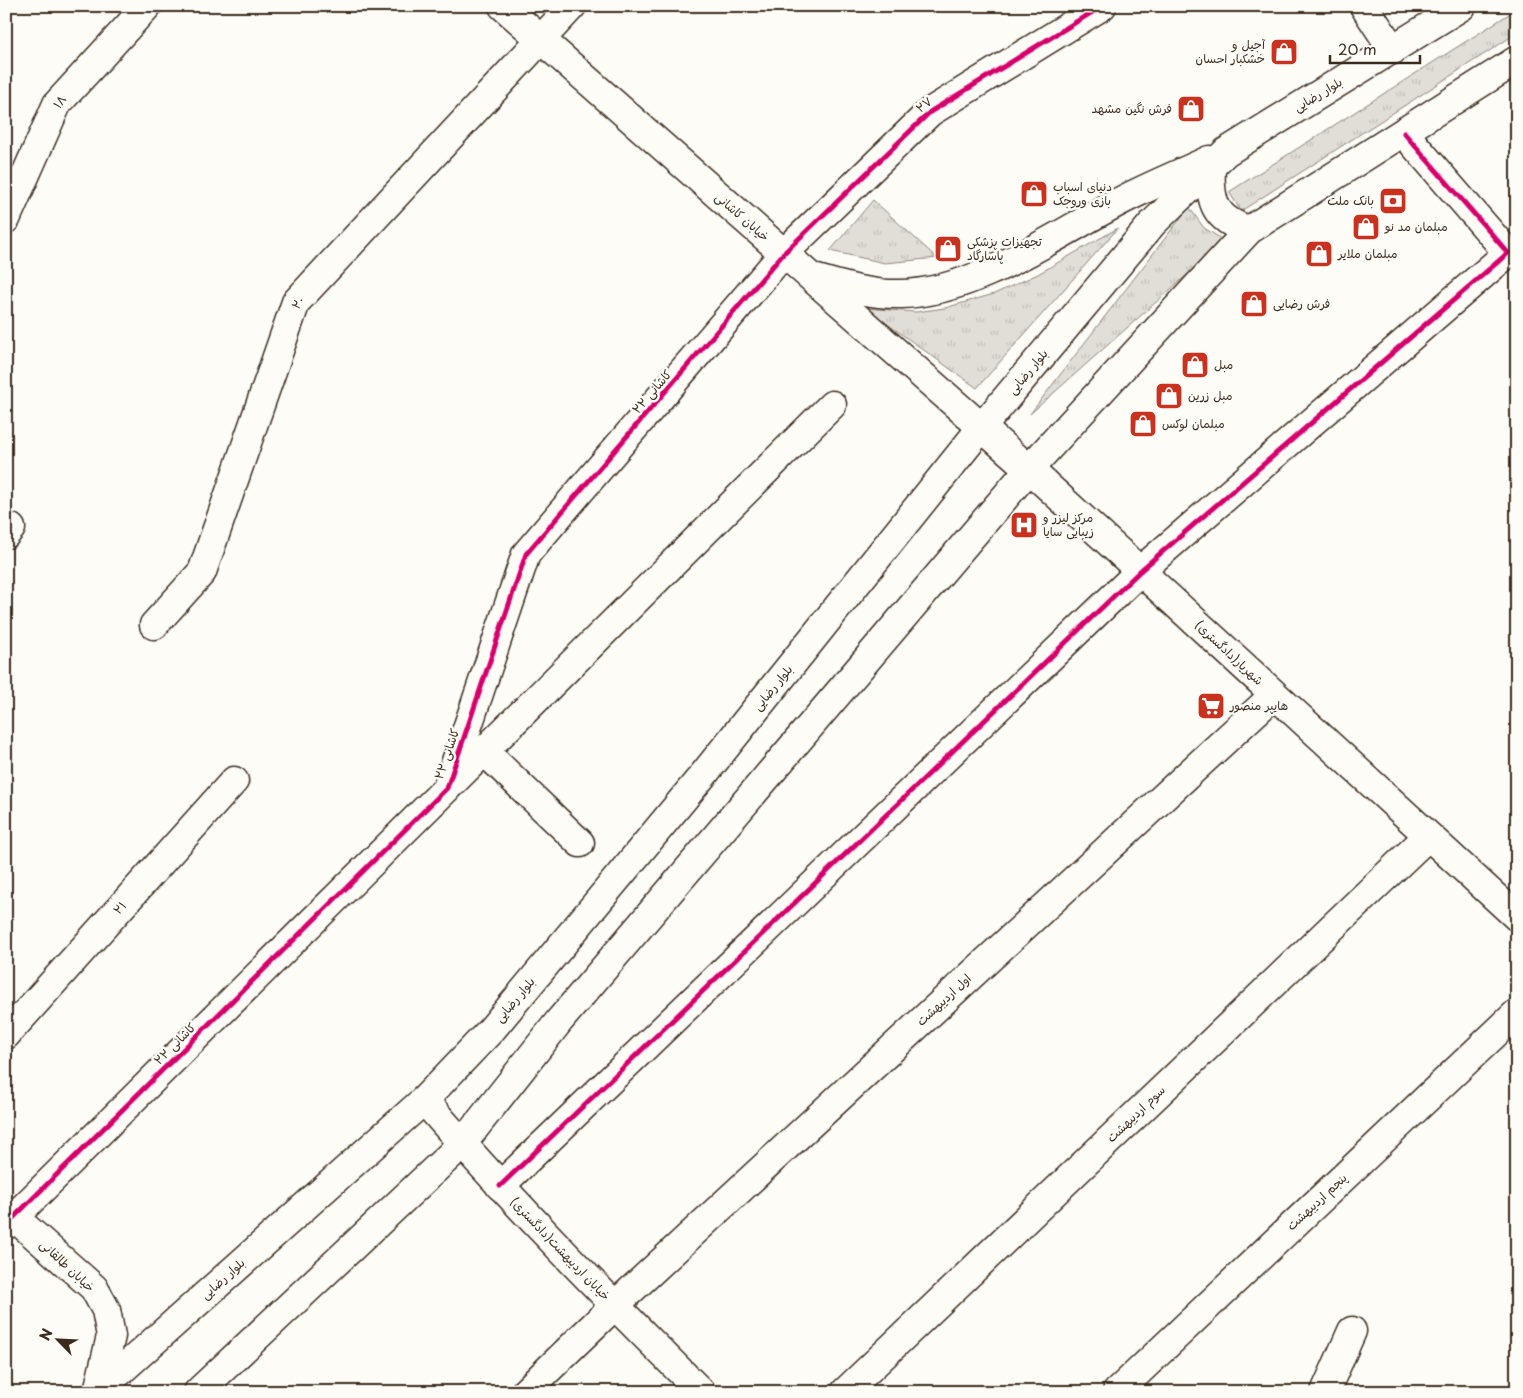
<svg xmlns="http://www.w3.org/2000/svg" width="1523" height="1398" font-family="'Playpen Sans','Playpen Sans Arabic',sans-serif">
  <defs>
    <pattern id="grass-tufts" width="24" height="20" patternUnits="userSpaceOnUse" patternTransform="scale(1.25)"><rect width="24" height="20" fill="#e1ded7"/><path d="M3 7l-1-3M5 7V3M7 7l1-3M15 17l-1-3M17 17v-4M19 17l1-3" fill="none" stroke="#c2bfb8"/></pattern>
  </defs>
  <rect width="100%" height="100%" fill="#fdfcf7"/>
  <filter id="ink" filterUnits="userSpaceOnUse"><feTurbulence type="fractalNoise" baseFrequency=".02" numOctaves="2"/><feDisplacementMap in="SourceGraphic" scale="10" xChannelSelector="R" yChannelSelector="G"/><feConvolveMatrix kernelMatrix="1 2 1 2 8 2 1 2 1" color-interpolation-filters="sRGB"/></filter>
  <g filter="url(#ink)">
    <g fill="url(#grass-tufts)" stroke="#8e847a">
      <polygon points="1517,9 1517,33 1241,211 1229,192"/>
      <polygon points="873,200 937,258 885,263 830,251"/>
      <polygon points="1189,207 1204,228 1225,241 1030,414"/>
      <polygon points="1118,228 977,388 865,308 916,312 945,308 994,294 1038,274"/>
    </g>
    <g fill="none" stroke-linecap="round" stroke-linejoin="round">
      <defs>
        <g id="minor">
          <polyline points="1364,6 1393,50"/>
          <polyline points="6,219 57,104 147,6"/>
          <polyline points="1029,469 1517,917"/>
          <polyline points="6,534 11,528"/>
          <polyline points="154,625 202,572 296,302 572,6"/>
          <polyline points="484,751 580,843"/>
          <polyline points="452,783 832,405"/>
          <polyline points="6,1035 234,781"/>
          <path d="M424,1100C512,1202 606,1297 701,1392"/>
          <polyline points="500,1186 1140,571 1508,253 1404,133"/>
          <polyline points="6,1225 447,788 526,554 784,253 930,112 1102,6"/>
          <polyline points="525,1392 614,1306 1274,695"/>
          <polyline points="845,1392 1428,836"/>
          <polyline points="1117,1392 1517,1013"/>
          <polyline points="1325,1392 1352,1331"/>
        </g>
        <g id="major">
          <polyline points="503,6 1029,469"/>
          <path d="M1211,168C1209,202 1215,220 1249,230"/>
          <path d="M817,279C845,287 872,295 902,294C974,292 1051,238 1113,205C1144,188 1177,175 1209,160"/>
          <polyline points="6,1210 94,1288 106,1310 111,1336 98,1391"/>
          <polyline points="97,1392 424,1100 492,1029 704,774 982,427 1152,224 1226,152 1462,6"/>
          <polyline points="198,1392 462,1144 560,1020 1029,469 1249,230 1517,60"/>
        </g>
      </defs>
      <use href="#minor" stroke="#3b2a1e" stroke-width="31"/>
      <use href="#major" stroke="#3b2a1e" stroke-width="31"/>
      <use href="#minor" stroke="#fdfcf7" stroke-width="28"/>
      <use href="#major" stroke="#fdfcf7" stroke-width="28"/>
      <defs>
        <g id="cycleway">
          <polyline points="500,1186 1140,571 1508,253 1404,133"/>
          <polyline points="6,1225 447,788 526,554 784,253 930,112 1102,6"/>
        </g>
      </defs>
      <use href="#cycleway" stroke="#fdfcf7" stroke-width="8"/>
      <use href="#cycleway" stroke="#d6006c" stroke-width="5"/>
    </g>
  </g>
  <defs>
    <symbol id="shop-square" viewBox="-11 -11 22 22"><rect x="-9" y="-9" width="18" height="18" rx="4" fill="#c8321e" stroke="#fdfcf7"/><path d="M-5-2.5h2.3a2.7 3.5 0 0 1 5.4 0H5L5.5 6h-11ZM-1.5-2.5h3a1.5 2.3 0 0 0-3 0Z" fill="#fff"/></symbol>
    <symbol id="bank-square" viewBox="-11 -11 22 22"><rect x="-9" y="-9" width="18" height="18" rx="4" fill="#c8321e" stroke="#fdfcf7"/><path d="M-6-4H6V4H-6ZM0-2.3a2.3 2.3 0 1 0 0 4.6a2.3 2.3 0 1 0 0-4.6Z" fill="#fff"/></symbol>
    <symbol id="hospital-square" viewBox="-11 -11 22 22"><rect x="-9" y="-9" width="18" height="18" rx="4" fill="#c8321e" stroke="#fdfcf7"/><path d="M-5-5h3v3.5h4V-5h3V5h-3V1.5h-4V5h-3Z" fill="#fff"/></symbol>
    <symbol id="supermarket-square" viewBox="-11 -11 22 22"><rect x="-9" y="-9" width="18" height="18" rx="4" fill="#c8321e" stroke="#fdfcf7"/><path d="M-6-5.5h2.5l.6 2H6L4.5 2H-2.5L-4.4-4H-6ZM-1.5 3.2a1.3 1.3 0 1 0 .1 0ZM3 3.2a1.3 1.3 0 1 0 .1 0Z" fill="#fff"/></symbol>
  </defs>
  <g fill-rule="evenodd">
    <use href="#shop-square" x="1268" y="36" width="32" height="32"/>
    <use href="#shop-square" x="1175" y="93" width="32" height="32"/>
    <use href="#shop-square" x="1018" y="178" width="32" height="32"/>
    <use href="#bank-square" x="1377" y="185" width="32" height="32"/>
    <use href="#shop-square" x="1350" y="211" width="32" height="32"/>
    <use href="#shop-square" x="932" y="233" width="32" height="32"/>
    <use href="#shop-square" x="1303" y="238" width="32" height="32"/>
    <use href="#shop-square" x="1238" y="288" width="32" height="32"/>
    <use href="#shop-square" x="1179" y="349" width="32" height="32"/>
    <use href="#shop-square" x="1153" y="380" width="32" height="32"/>
    <use href="#shop-square" x="1127" y="408" width="32" height="32"/>
    <use href="#hospital-square" x="1008" y="509" width="32" height="32"/>
    <use href="#supermarket-square" x="1195" y="690" width="32" height="32"/>
  </g>
  <g text-anchor="middle" stroke-width="5" stroke-linejoin="round" paint-order="stroke">
    <g font-size="12" fill="#3b2a1e" stroke="#fdfcf7" text-anchor="start">
      <text x="1265" y="49" text-anchor="end">آجیل و<tspan x="1265" dy="14">خشکبار احسان</tspan></text>
      <text x="1172" y="113" text-anchor="end">فرش نگین مشهد</text>
      <text x="1053" y="191">دنیای اسباب<tspan x="1053" dy="14">بازی وروجک</tspan></text>
      <text x="1374" y="205" text-anchor="end">بانک ملت</text>
      <text x="1385" y="231">مبلمان مد نو</text>
      <text x="967" y="246">تجهیزات پزشکی<tspan x="967" dy="14">پاسارگاد</tspan></text>
      <text x="1338" y="258">مبلمان ملایر</text>
      <text x="1273" y="308">فرش رضایی</text>
      <text x="1214" y="369">مبل</text>
      <text x="1188" y="400">مبل زرین</text>
      <text x="1162" y="428">مبلمان لوکس</text>
      <text x="1043" y="522">مرکز لیزر و<tspan x="1043" dy="14">زیبایی سایا</tspan></text>
      <text x="1230" y="710">هایپر منصور</text>
    </g>
    <g font-size="12" fill="#3b2a1e" stroke="#fdfcf7">
      <text transform="translate(1318 95) rotate(-31)" y="4">بلوار رضایی</text>
      <text transform="translate(60 102) rotate(-54)" y="4">۱۸</text>
      <text transform="translate(924 105) rotate(-38)" y="4">۲۷</text>
      <text transform="translate(742 217) rotate(41)" y="4">خیابان کاشانی</text>
      <text transform="translate(298 303) rotate(-58)" y="4">۲۰</text>
      <text transform="translate(1028 372) rotate(-50)" y="4">بلوار رضایی</text>
      <text transform="translate(652 392) rotate(-49)" y="4">کاشانی ۲۲</text>
      <text transform="translate(1229 653) rotate(43)" y="4">شهریار(دادگستری)</text>
      <text transform="translate(773 688) rotate(-51)" y="4">بلوار رضایی</text>
      <text transform="translate(447 754) rotate(-71)" y="4">کاشانی ۲۲</text>
      <text transform="translate(120 908) rotate(-48)" y="4">۲۱</text>
      <text transform="translate(515 1000) rotate(-50)" y="4">بلوار رضایی</text>
      <text transform="translate(944 1000) rotate(-43)" y="4">اول اردیبهشت</text>
      <text transform="translate(175 1044) rotate(-45)" y="4">کاشانی ۲۲</text>
      <text transform="translate(1136 1114) rotate(-44)" y="4">سوم اردیبهشت</text>
      <text transform="translate(1317 1202) rotate(-43)" y="4">پنجم اردیبهشت</text>
      <text transform="translate(560 1249) rotate(46)" y="4">خیابان اردیبهشت(دادگستری)</text>
      <text transform="translate(67 1266) rotate(43)" y="4">خیابان طالقانی</text>
      <text transform="translate(223 1279) rotate(-42)" y="4">بلوار رضایی</text>
    </g>
  </g>
  <rect width="1523" height="1398" fill="none" stroke="#fdfcf7" stroke-width="25"/>
  <rect x="12" y="12" width="1498" height="1373" fill="none" stroke="#3b2a1e" stroke-width="2" filter="url(#ink)"/>
  <g transform="translate(58 1340) rotate(294)" stroke="#fdfcf7" stroke-width="4" paint-order="stroke">
  <path d="M0-4L9 19L0 12L-9 19Z" fill="#3b2a1e"/>
  <text y="-8" font-size="14" font-weight="bold" text-anchor="middle" fill="#3b2a1e">N</text>
  </g>
  <path d="M1330 55v8h90v-8" fill="none" stroke="#3b2a1e" stroke-width="2.5"/>
  <text x="1338" y="55" font-size="15" fill="#3b2a1e" stroke="#fdfcf7" stroke-width="4" paint-order="stroke">20 m</text>
</svg>
